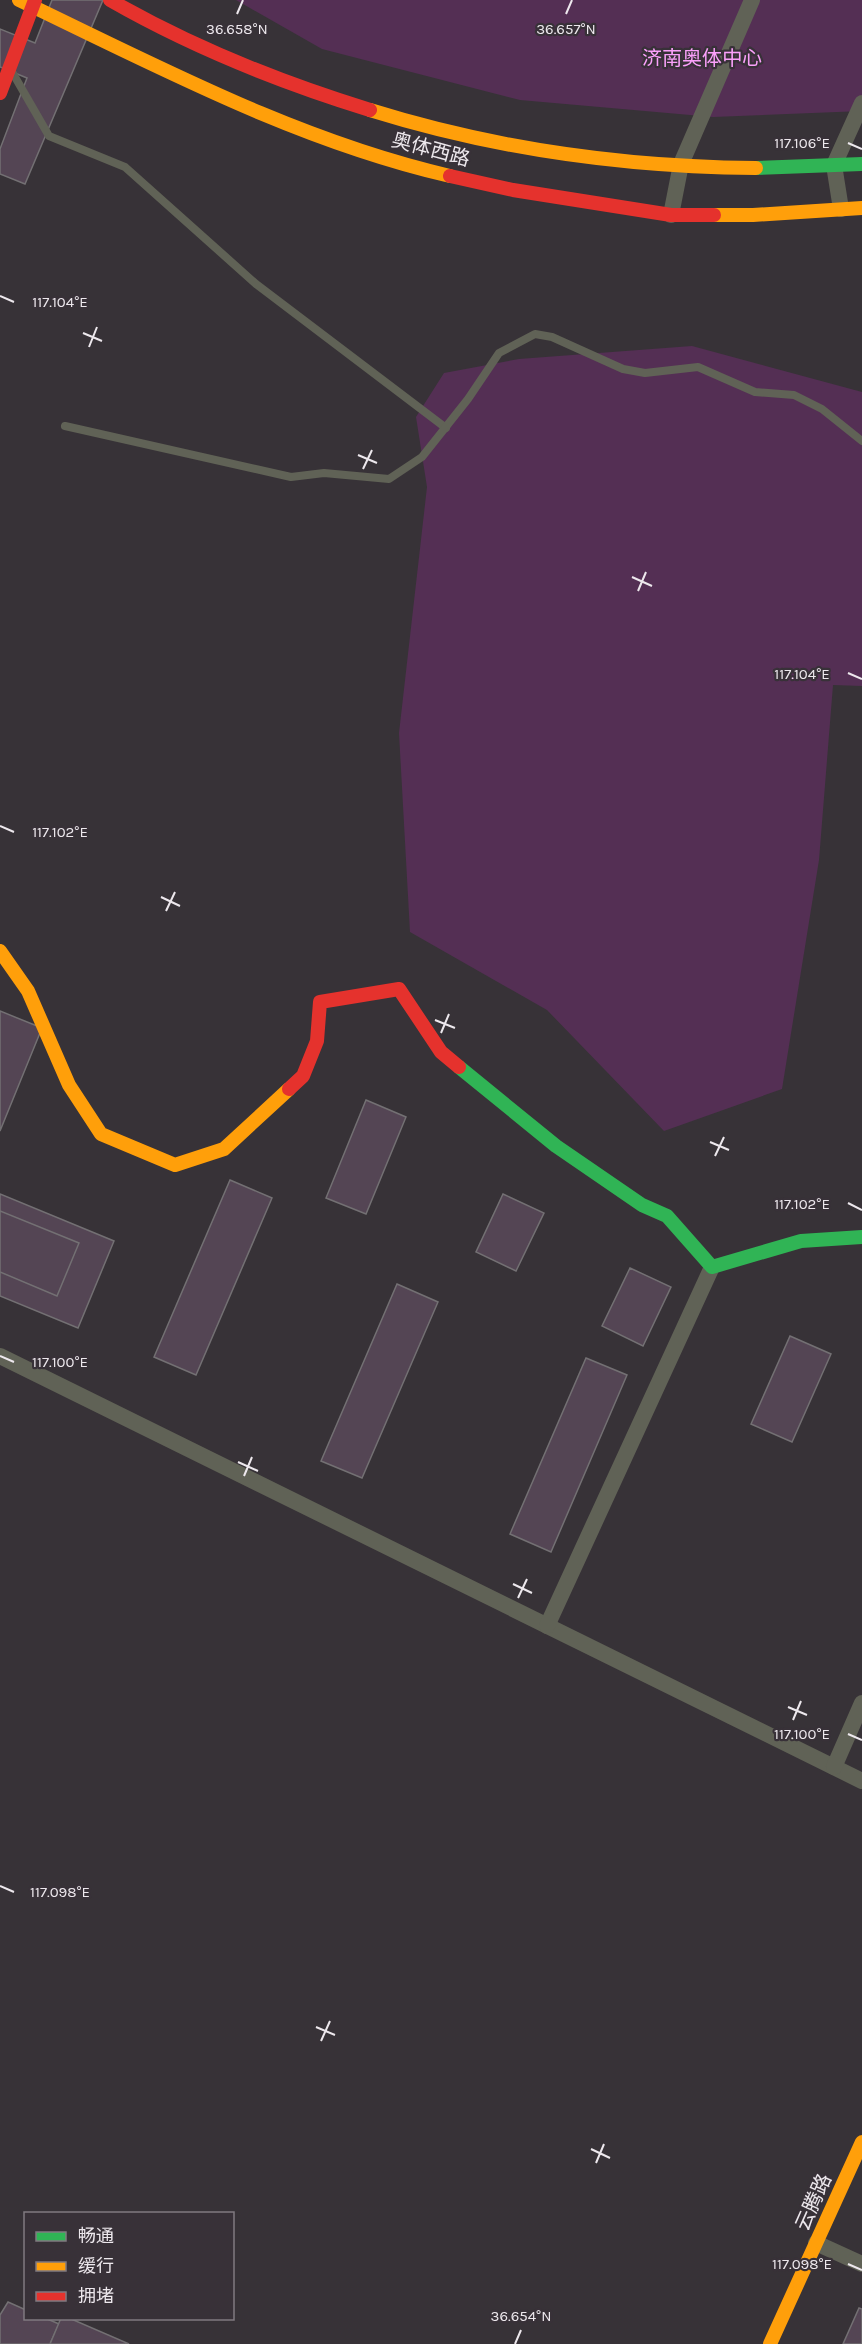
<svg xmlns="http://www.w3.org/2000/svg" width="862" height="2344" font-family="Karla,'Noto Sans SC',sans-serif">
  <rect width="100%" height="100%" fill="#373237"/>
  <g fill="#542f54">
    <polygon points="236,0 862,0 862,111 713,117 520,100 322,49"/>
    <polygon points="692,346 862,392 862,686 833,685 819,860 782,1089 664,1131 547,1010 410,932 399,733 427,487 416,417 444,373 519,359"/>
  </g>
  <g fill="#544554" stroke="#737073" stroke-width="1.5">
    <polygon points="52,0 103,0 25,184 0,174 0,149 27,78 0,67 0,29 35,43"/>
    <polygon points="0,1011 42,1028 0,1131"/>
    <polygon points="366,1100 406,1117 366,1214 326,1198"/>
    <polygon points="230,1180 272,1198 196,1375 154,1357"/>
    <polygon points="0,1194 114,1241 78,1328 0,1296"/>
    <polygon points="503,1194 544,1213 516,1271 476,1252"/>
    <polygon points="0,1211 79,1243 57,1296 0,1272"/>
    <polygon points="630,1268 671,1287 643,1346 602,1326"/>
    <polygon points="397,1284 438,1302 362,1478 321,1461"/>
    <polygon points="790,1336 831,1354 792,1442 751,1424"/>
    <polygon points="586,1358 627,1375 551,1552 510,1534"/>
    <polygon points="8,2302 26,2310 26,2318 45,2318 59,2324 50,2344 0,2344 0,2315"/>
    <polygon points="859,2308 862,2309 862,2344 843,2344"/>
    <polygon points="61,2318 69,2318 129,2344 50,2344"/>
  </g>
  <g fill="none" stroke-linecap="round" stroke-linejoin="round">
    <g stroke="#606256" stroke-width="8">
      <polyline points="11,70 49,136 125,167 256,284 446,428"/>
      <polyline points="65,426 291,477 324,473 389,479 422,457 468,399 499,353 535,334 552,337 623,369 645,373 698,367 755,392 794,395 822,409 862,441"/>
    </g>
    <g stroke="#606256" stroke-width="16">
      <polyline points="841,209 834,165 862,103"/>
      <polyline points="671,215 681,164 752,0"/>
      <polyline points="0,1356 862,1781"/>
      <polyline points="547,1626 712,1267"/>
      <polyline points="834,1767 862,1703"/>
      <polyline points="816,2243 862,2264"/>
    </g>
    <g stroke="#30b455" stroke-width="14">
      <polyline points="756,168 862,164"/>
      <polyline points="459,1067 556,1146 642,1205 667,1216 712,1267 801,1241 862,1237"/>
    </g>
    <g stroke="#ff9f0a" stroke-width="14">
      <path d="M19,0C159,67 298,141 450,176"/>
      <path d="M370,110C495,149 625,167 756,168"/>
      <polyline points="714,215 753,215 862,208"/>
      <polyline points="0,951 28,991 69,1085 101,1134 175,1165 224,1149 289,1089"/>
      <polyline points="770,2344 862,2142"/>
    </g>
    <g stroke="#e5322d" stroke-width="14">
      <path d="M110,0C192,47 279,82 370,110"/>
      <polyline points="0,93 35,0"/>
      <polyline points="450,176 513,190 671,215 714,215"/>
      <polyline points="289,1089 303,1076 317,1041 320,1002 399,989 441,1052 459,1067"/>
    </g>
  </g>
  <path fill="none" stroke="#ede8ed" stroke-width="2" d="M237,14L243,0M566,14L572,0M848,143L862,149M0,296L14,302M83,333L102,341M89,347L97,327M358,455L377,463M363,469L372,450M632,577L652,586M638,591L646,572M848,673L862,679M0,826L14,832M161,897L180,906M166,911L175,892M435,1020L455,1028M441,1033L449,1014M710,1142L729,1150M715,1156L724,1137M848,1203L862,1210M0,1356L14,1362M238,1462L258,1471M244,1476L252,1457M513,1584L532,1593M518,1598L527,1579M788,1707L807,1715M793,1720L801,1701M848,1734L862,1740M0,1886L14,1892M316,2027L335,2035M321,2041L330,2021M591,2149L610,2158M596,2163L604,2144M848,2264L862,2270M515,2344L521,2330"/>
  <g text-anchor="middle" stroke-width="4.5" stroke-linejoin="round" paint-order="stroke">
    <g font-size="20" fill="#faa0fa" stroke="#383138">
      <text x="702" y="65">济南奥体中心</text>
    </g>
    <g font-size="20" fill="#ede8ed" stroke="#383138">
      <text transform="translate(431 149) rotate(15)" y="7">奥体西路</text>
      <text transform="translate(813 2202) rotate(-66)" y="7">云腾路</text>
    </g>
  </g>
  <g font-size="15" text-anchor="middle" fill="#ede8ed" stroke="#383138" stroke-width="4.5" stroke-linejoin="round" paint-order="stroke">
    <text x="237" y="34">36.658°N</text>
    <text x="566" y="34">36.657°N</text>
    <text x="802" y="148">117.106°E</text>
    <text x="60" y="307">117.104°E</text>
    <text x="802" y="679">117.104°E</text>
    <text x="60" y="837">117.102°E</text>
    <text x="802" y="1209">117.102°E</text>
    <text x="60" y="1367">117.100°E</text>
    <text x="802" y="1739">117.100°E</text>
    <text x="60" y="1897">117.098°E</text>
    <text x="802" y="2269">117.098°E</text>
    <text x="521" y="2321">36.654°N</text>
  </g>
  <rect x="24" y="2212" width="210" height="108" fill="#383138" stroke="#807a80" stroke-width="1.5"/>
  <rect x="36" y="2232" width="30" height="9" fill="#30b455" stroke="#807a80" stroke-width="1.5"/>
  <text x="78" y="2242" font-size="18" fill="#ede8ed">畅通</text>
  <rect x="36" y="2262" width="30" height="9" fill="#ff9f0a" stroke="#807a80" stroke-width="1.5"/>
  <text x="78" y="2272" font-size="18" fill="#ede8ed">缓行</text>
  <rect x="36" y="2292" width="30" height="9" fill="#e5322d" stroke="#807a80" stroke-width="1.5"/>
  <text x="78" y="2302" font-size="18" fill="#ede8ed">拥堵</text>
</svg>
